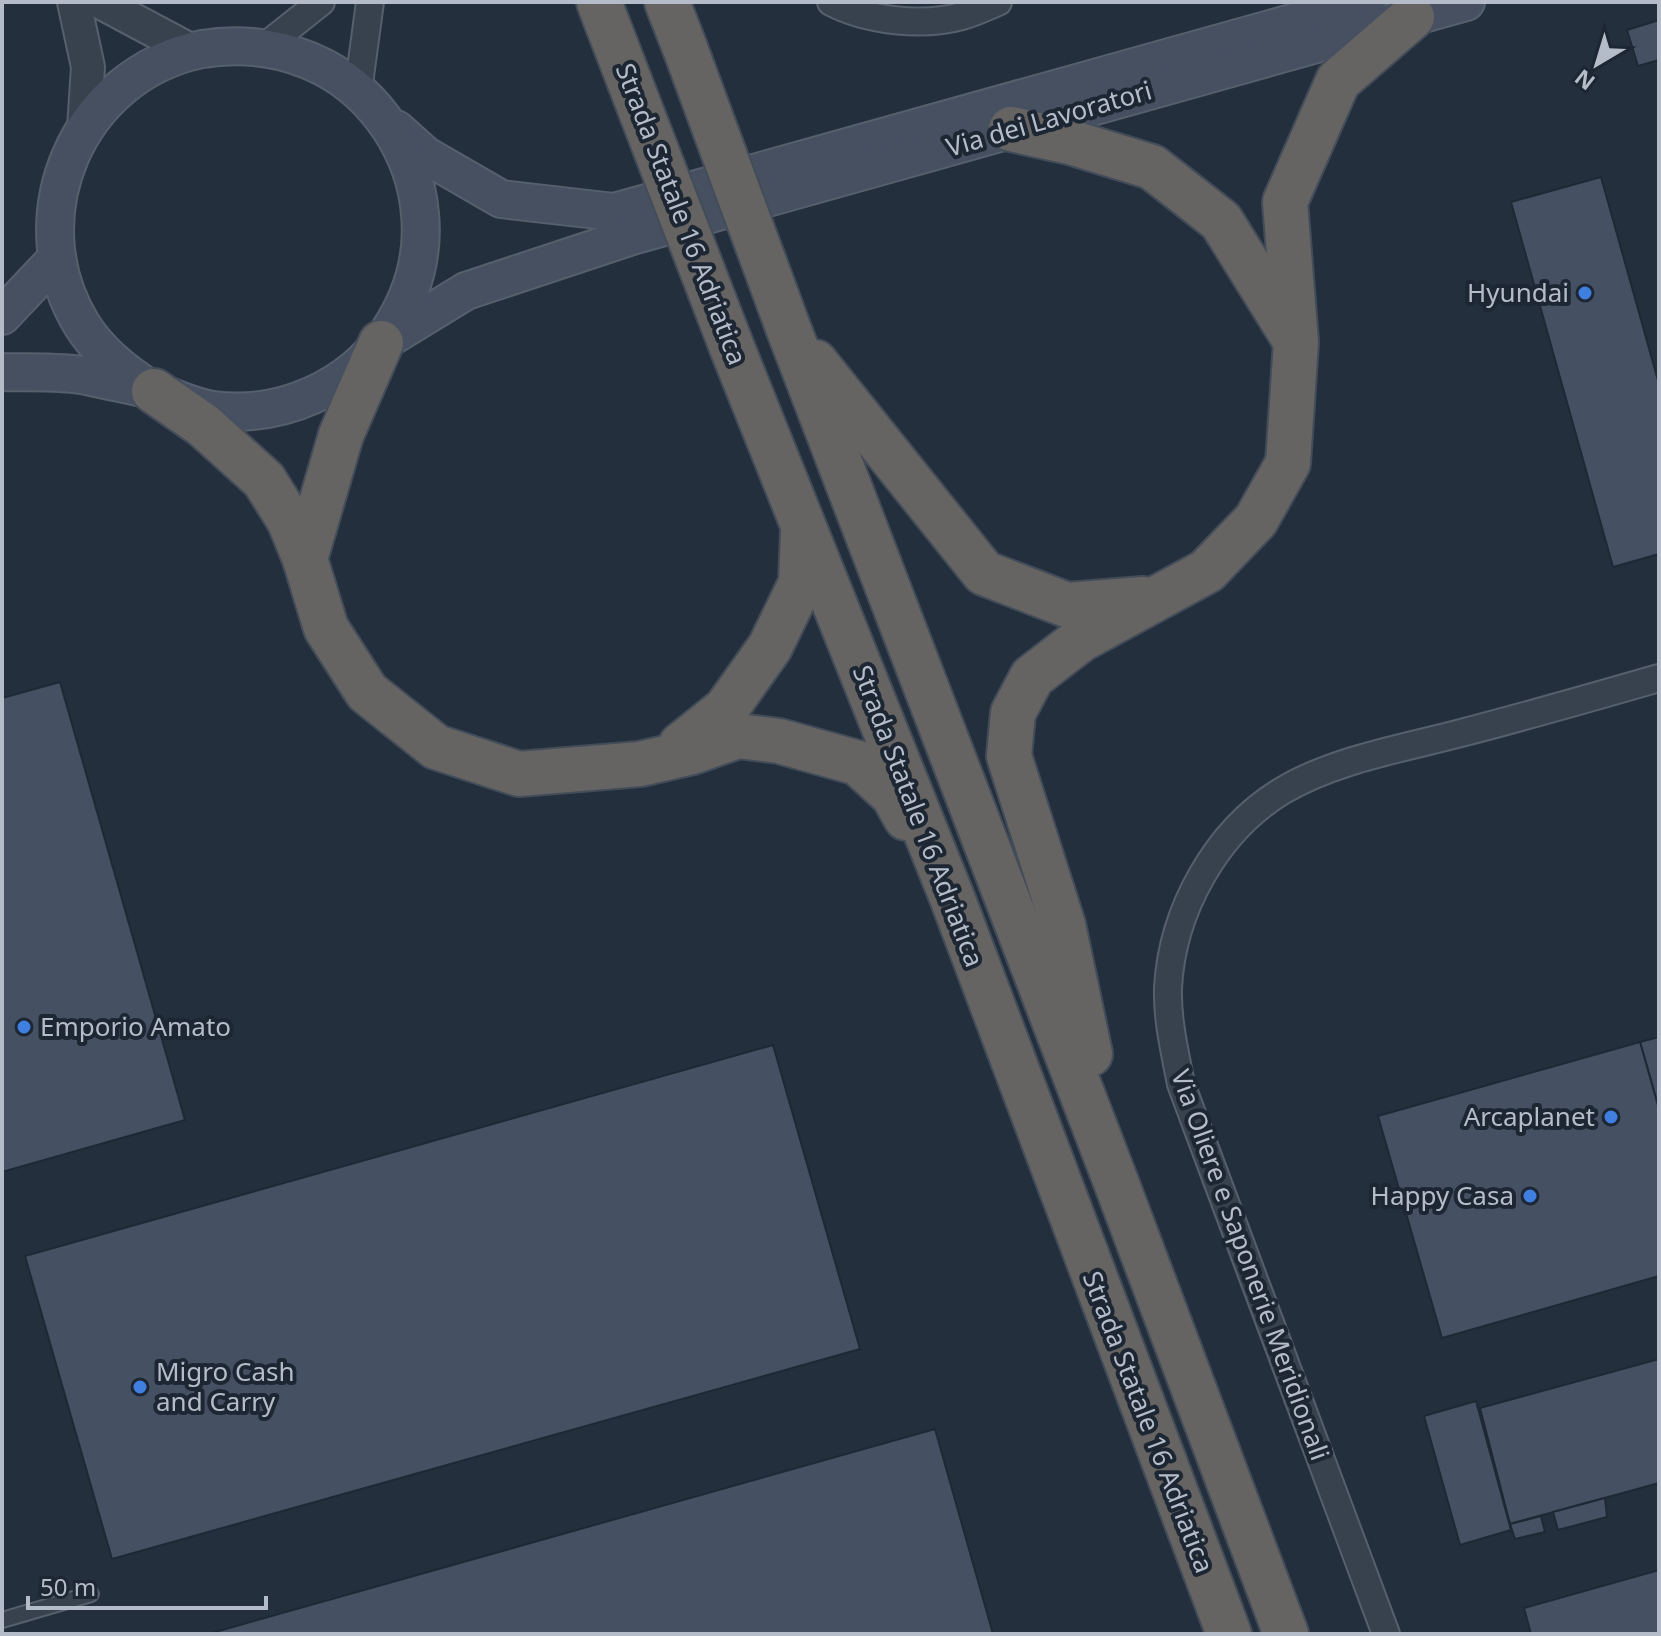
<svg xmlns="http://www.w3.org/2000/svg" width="1661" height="1636" font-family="'Noto Sans',sans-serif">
  <rect width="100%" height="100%" fill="#242f3e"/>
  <g fill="#455162" stroke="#1f2835" stroke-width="2">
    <polygon points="1659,20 1659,60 1638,66 1627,30"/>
    <polygon points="1601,177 1659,384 1659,554 1613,567 1511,202"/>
    <polygon points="60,682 185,1120 2,1172 2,698"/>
    <polygon points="1659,1037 1659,1109 1640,1042"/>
    <polygon points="1640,1042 1659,1109 1659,1276 1442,1338 1378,1116"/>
    <polygon points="773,1045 860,1349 112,1559 25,1256"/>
    <polygon points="1659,1359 1659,1483 1510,1524 1480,1408"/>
    <polygon points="1476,1401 1511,1530 1460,1545 1424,1416"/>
    <polygon points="935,1429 993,1634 208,1634"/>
    <polygon points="1605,1498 1607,1517 1558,1530 1553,1512"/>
    <polygon points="1541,1516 1545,1532 1515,1539 1510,1524"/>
    <polygon points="1659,1570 1659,1634 1531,1634 1524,1608"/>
  </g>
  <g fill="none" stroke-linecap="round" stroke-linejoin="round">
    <defs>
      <polyline id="service" points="2,1620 91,1594"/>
      <g id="minor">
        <path d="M831,2C867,21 923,27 962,16C974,13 986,7 998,2"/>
        <polyline points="263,48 321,2"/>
        <polyline points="358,91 370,2"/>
        <path d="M1386,1634L1181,1084C1175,1053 1167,1020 1168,988C1172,911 1216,831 1282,791C1333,760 1404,748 1461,733C1527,716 1593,697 1659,678"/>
      </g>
      <g id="tertiary">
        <polyline points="74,2 88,67 84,128"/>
        <polyline points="100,2 192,51"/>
      </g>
      <g id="secondary">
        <polyline points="396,129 425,155 501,199 614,212 1367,2"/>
        <polyline points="2,316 57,258"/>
        <polyline points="386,340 466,291 632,236 1466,2"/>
        <path d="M2,372C30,373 60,371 87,376C108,381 130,385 151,390C172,396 191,407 213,410C281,419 351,388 389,331C412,296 424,256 420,214C415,153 377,95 323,67C286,48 243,42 202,49C77,74 16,218 82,325C100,354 126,374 154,391"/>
      </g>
      <g id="trunk">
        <polyline points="599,2 629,80"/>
        <polyline points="667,2 685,48"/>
        <polyline points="1011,129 1070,142 1152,167 1221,221 1293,337"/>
        <polyline points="789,330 1116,1182 1286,1634"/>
        <polyline points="731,345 953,900 1229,1634"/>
        <polyline points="815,362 984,573 1067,605 1143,599"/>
        <polyline points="154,391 203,425 264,480 289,520 305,559 326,628 367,692 436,747 519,774 640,764 692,752 738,736 779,741 858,763 893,795 906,818"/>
        <polyline points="305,559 341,435 381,343"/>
        <polyline points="681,745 726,709 770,647 801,583 803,532"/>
        <polyline points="1090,1054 1063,925 1009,756 1013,713 1032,677 1080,640 1207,571 1256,520 1288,463 1296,342 1285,202 1338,81 1412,17"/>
      </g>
    </defs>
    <use href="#service" stroke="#565f6c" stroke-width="18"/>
    <use href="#minor" stroke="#565f6c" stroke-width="30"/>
    <use href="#tertiary" stroke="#565f6c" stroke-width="36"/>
    <use href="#secondary" stroke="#565f6c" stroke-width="40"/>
    <use href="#trunk" stroke="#434c59" stroke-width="48"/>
    <use href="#service" stroke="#38414e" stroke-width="14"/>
    <use href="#minor" stroke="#38414e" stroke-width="26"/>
    <use href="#tertiary" stroke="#38414e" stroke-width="32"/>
    <use href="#secondary" stroke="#465061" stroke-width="36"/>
    <use href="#trunk" stroke="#656462" stroke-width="44"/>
    <defs>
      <g id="trunk-bridge">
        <polyline points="685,48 789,330"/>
        <polyline points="629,80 731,345"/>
      </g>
    </defs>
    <use href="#trunk-bridge" stroke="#434c59" stroke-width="48" stroke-linecap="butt"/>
    <use href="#trunk-bridge" stroke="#656462" stroke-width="44"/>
  </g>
  <g fill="#3f7fe0" stroke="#1d2633" stroke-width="3">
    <circle cx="1585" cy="293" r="8"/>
    <circle cx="24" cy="1027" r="8"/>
    <circle cx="1611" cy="1117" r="8"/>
    <circle cx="1530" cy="1196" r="8"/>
    <circle cx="140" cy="1387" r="8"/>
  </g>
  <g text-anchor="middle" stroke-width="8" stroke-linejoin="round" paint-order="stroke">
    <g font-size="26" fill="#b4bcc9" stroke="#1d2633">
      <text transform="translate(1049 119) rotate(-16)" y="9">Via dei Lavoratori</text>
      <text transform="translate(681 214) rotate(69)" y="9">Strada Statale 16 Adriatica</text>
      <text transform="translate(918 816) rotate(69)" y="9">Strada Statale 16 Adriatica</text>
      <text transform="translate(1250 1265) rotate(70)" y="9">Via Oliere e Saponerie Meridionali</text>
      <text transform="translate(1148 1422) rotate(69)" y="9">Strada Statale 16 Adriatica</text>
    </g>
    <g font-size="26" fill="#b4bcc9" stroke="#1d2633" text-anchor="end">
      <text x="1569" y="302">Hyundai</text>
      <text x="40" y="1036" text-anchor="start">Emporio Amato</text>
      <text x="1595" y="1126">Arcaplanet</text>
      <text x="1514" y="1205">Happy Casa</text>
      <text x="156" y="1381" text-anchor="start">Migro Cash<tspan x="156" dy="30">and Carry</tspan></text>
    </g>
  </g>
  <rect width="1661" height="1636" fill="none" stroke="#b4bcc9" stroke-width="8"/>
  <g transform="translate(1597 64) rotate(218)" stroke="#1d2633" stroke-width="6" paint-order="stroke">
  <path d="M0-6L14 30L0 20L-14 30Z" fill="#b4bcc9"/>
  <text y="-12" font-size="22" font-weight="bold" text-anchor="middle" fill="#b4bcc9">N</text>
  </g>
  <path d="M28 1596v12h238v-12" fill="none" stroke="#b4bcc9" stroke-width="4"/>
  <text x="40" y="1596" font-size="24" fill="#b4bcc9" stroke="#1d2633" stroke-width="6" paint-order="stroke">50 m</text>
</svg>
